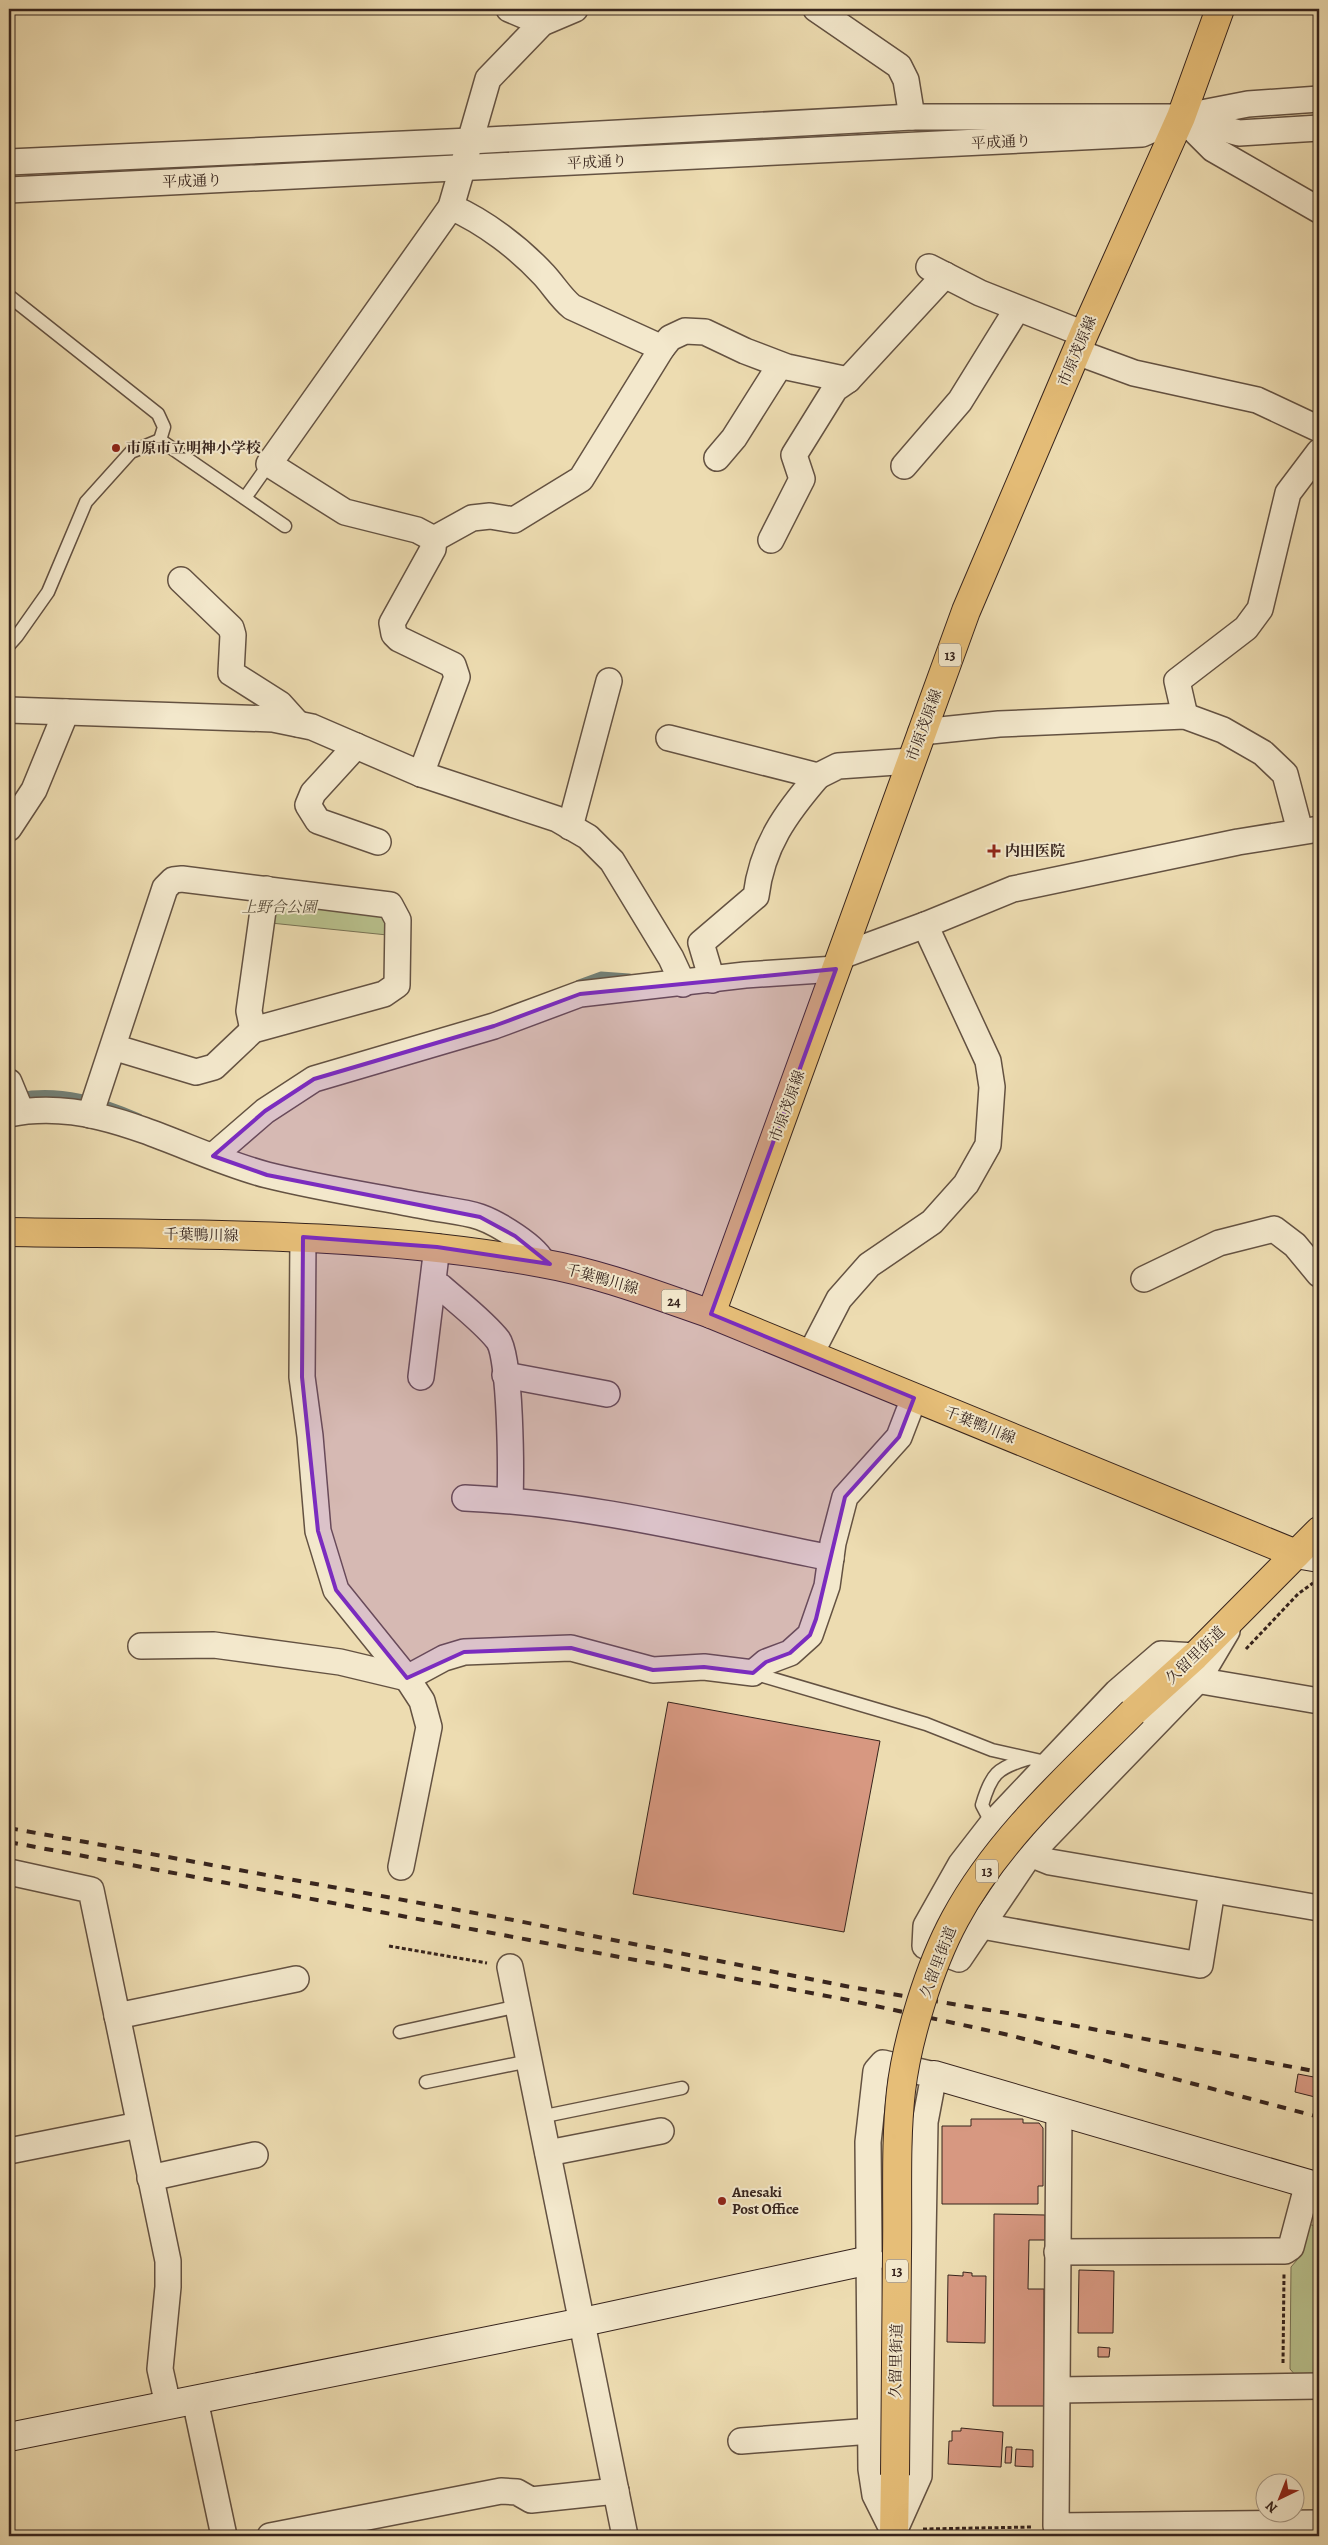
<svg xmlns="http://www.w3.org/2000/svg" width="1328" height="2545" font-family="Alegreya,'Noto Serif JP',serif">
  <rect width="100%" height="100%" fill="#eddcb1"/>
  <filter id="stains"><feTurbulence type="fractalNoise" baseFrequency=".004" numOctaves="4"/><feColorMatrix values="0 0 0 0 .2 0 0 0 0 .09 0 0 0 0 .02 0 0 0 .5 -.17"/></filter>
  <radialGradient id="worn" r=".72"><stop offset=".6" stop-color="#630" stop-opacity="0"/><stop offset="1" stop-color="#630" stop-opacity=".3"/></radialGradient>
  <g fill="#b8c08c" stroke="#787254">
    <polygon points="266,889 390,905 397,936 261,922"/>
    <polygon points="1308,2224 1319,2227 1319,2377 1297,2377 1290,2369 1291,2267 1297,2260"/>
  </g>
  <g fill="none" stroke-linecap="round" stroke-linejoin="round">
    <g stroke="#727f75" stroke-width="7">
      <polyline points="579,983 601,975 629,977"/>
      <path d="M19,1096C60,1088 102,1101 139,1117"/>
    </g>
  </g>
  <g fill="#d79881" stroke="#37241d">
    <polygon points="668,1702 880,1741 844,1932 633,1894"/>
    <polygon points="1298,2074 1319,2078 1319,2098 1295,2092"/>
    <polygon points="971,2119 1023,2119 1023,2123 1039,2123 1043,2128 1043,2186 1038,2186 1038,2204 942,2204 942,2126 971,2126"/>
    <polygon points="994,2214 1045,2215 1045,2240 1029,2240 1028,2289 1044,2289 1044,2406 993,2406"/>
    <polygon points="1079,2270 1114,2271 1113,2333 1078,2333"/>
    <polygon points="963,2272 972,2273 972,2276 986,2276 985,2343 947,2342 948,2275 963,2276"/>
    <polygon points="1098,2347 1110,2348 1109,2357 1098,2357"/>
    <polygon points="961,2428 1003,2432 1001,2467 948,2464 949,2441 952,2441 952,2431 961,2431"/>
    <polygon points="1006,2447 1012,2447 1011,2463 1005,2463"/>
    <polygon points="1016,2449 1033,2450 1033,2467 1015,2466"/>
  </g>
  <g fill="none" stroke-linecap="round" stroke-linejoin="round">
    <defs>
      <g id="lane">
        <polyline points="9,296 158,414 164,427 160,440"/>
        <polyline points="245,498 269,464"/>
        <polyline points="9,645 17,636 48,592 86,502 131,452 160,440 285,526"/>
        <polyline points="753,1673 926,1724 992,1750 1050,1763"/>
        <path d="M992,1824L982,1805C991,1774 997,1768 1027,1759"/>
        <polyline points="400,2032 519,2006"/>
        <polyline points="426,2082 529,2061"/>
        <polyline points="540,2117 682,2088"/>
      </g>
      <g id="street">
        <polyline points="509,9 542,23"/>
        <polyline points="816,9 899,66 906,80 912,117"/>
        <polyline points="1183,119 1213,149 1319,210"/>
        <polyline points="9,162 470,141 912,117 1181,117 1248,104 1319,99"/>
        <polyline points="9,190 1142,134 1181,117 1239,133 1319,128"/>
        <path d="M451,207C485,222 519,248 544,275C554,286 561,298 572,307L662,348"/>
        <polyline points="929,267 980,293 1084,334"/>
        <polyline points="1077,352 1134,373 1257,400 1319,429"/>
        <polyline points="717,458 734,438 780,365"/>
        <polyline points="904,466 960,401 1017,309"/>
        <polyline points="434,539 472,518 490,516 514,520 581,479 662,348 670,338 685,331 705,332 745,351 787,367 848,380"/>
        <polyline points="771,540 802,479 794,455 835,389 848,380 945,275"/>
        <polyline points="181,580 231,628 233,635 231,673 280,704 298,724"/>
        <polyline points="9,710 273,719 312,727 421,774 557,819 588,837 612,861 671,958 683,984"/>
        <polyline points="1185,716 1177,681 1246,628 1260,609 1288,493 1319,452"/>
        <polyline points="921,732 999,724 1185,716 1223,730 1263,753 1285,774 1300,831"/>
        <polyline points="669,738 818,776 838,766 911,761"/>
        <polyline points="356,746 313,793 308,805 318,821 378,842"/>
        <polyline points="421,774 457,677 453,665 399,639 394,634 392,623 433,549 434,539 417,530 345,512 269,464 451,207 488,79 542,23 575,9"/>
        <polyline points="570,827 609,681"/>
        <polyline points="9,828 34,790 66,712"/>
        <polyline points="841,956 925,925 1013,889 1238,842 1319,829"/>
        <path d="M712,980L701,943L756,896C762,846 786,813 818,776"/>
        <polyline points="253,1030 249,1011 266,889"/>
        <polyline points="9,1082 21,1111"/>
        <path d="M9,1114C101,1095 182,1153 267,1175C319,1188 372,1196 424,1206C442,1210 462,1211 480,1217C497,1223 537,1247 543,1263"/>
        <polyline points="90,1115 165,888 173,880 182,879 390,905 398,920 397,985 384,994 253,1030 214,1067 196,1072 113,1047"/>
        <polyline points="213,1156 265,1111 314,1079 494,1026 580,994 745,975 836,969"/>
        <polyline points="303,1237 302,1377 310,1436 318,1531 336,1590 407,1678 422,1701 429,1727 401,1867"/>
        <polyline points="1144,1279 1219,1243 1274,1229 1295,1245 1319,1274"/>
        <path d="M433,1283L441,1287C458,1302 485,1323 498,1340C511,1358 511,1473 510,1500"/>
        <polyline points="810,1355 839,1299 869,1265 932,1222 966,1184 988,1145 992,1087 988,1061 925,925"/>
        <polyline points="505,1375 607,1394"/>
        <polyline points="421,1377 437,1247"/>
        <path d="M465,1498C588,1503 710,1534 831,1558"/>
        <polyline points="141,1646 214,1645 340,1662 407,1678 444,1658 464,1652 571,1648 653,1670 704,1667 753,1673 766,1662 790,1653 810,1635 827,1586 833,1543 845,1497 899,1437 914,1398"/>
        <polyline points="1195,1656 1161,1654 1117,1692 992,1824 961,1864 926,1926 925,1946 959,1959 1030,1854 1198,1680 1227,1631"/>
        <polyline points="1184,1678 1319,1701"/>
        <polyline points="1030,1854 1050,1862 1319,1908"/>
        <polyline points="9,1872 91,1890 168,2261 168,2287 160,2369 168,2405"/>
        <polyline points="982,1926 1200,1965 1212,1890"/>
        <polyline points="510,1967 625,2536"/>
        <polyline points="117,2016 296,1979"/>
        <polyline points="891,2065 883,2063 876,2071 868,2142 871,2469 875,2495 894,2533"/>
        <polyline points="1059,2112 1056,2526 1319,2523"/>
        <polyline points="9,2151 139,2125"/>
        <polyline points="548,2153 661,2131"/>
        <polyline points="150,2178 255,2155"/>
        <polyline points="1057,2252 1285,2251 1291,2247 1308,2183"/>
        <polyline points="1058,2390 1319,2386"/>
        <polyline points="195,2400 224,2536"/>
        <polyline points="741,2441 871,2431"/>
        <polyline points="894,2532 919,2476 925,2122 934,2075 917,2071"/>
        <polyline points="270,2536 501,2491 517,2492 531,2500 616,2491"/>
      </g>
      <g id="secondary">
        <polyline points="1296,1554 1319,1558"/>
        <polyline points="934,2075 1319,2187"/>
        <polyline points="9,2437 583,2322 870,2260"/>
      </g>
      <g id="primary">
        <path d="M9,1232C187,1235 365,1231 541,1263C599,1273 656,1295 711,1314L1296,1554"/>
        <polyline points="711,1314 966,611 1084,334 1181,117 1220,9"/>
        <polyline points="1133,1712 1195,1656 1319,1531"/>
        <polyline points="894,2536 895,2475"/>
      </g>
    </defs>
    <use href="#lane" stroke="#645242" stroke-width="15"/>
    <use href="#street" stroke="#645242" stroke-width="28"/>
    <use href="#secondary" stroke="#37241d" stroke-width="30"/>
    <use href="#primary" stroke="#37241d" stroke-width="30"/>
    <g stroke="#37241d" stroke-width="3" stroke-dasharray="4 2.5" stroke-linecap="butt">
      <polyline points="1246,1649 1298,1594 1313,1583"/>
      <polyline points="389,1946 487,1963"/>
      <polyline points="1283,2363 1284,2274"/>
      <polyline points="923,2529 1033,2527"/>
    </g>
    <use href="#lane" stroke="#f3e8cc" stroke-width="12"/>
    <use href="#street" stroke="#f3e8cc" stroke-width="25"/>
    <use href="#secondary" stroke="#f3e8cc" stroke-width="28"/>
    <use href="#primary" stroke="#e6be78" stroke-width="28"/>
    <g stroke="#37241d" stroke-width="4" stroke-dasharray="9 9" stroke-linecap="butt">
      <polyline points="9,1828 513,1920 850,1987 1013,2014 1319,2072"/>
      <polyline points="9,1842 848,2000 1009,2035 1319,2117"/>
    </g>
    <defs>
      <path id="primary-bridge" d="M895,2475C896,2401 896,2326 897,2252C898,2199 895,2144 901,2091C907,2039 930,1965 955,1919C998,1839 1069,1776 1133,1712"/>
    </defs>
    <use href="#primary-bridge" stroke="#37241d" stroke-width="30" stroke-linecap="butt"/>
    <use href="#primary-bridge" stroke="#e6be78" stroke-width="28"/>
  </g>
  <path fill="#7b2cbf" fill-opacity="0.2" stroke="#7b2cbf" stroke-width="4" stroke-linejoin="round" d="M836,969L711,1314L914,1398L899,1437L845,1497L816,1619L810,1635L790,1653L766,1662L753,1673L704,1667L653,1670L571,1648L464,1652L407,1678L336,1590L318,1531L302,1377L303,1237L437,1247L550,1264L515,1236L480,1217L267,1175L213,1156L265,1111L314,1079L494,1026L580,994Z"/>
  <g fill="#8f2418" stroke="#f3e8cc" stroke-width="2">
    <circle cx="116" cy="448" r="5"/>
    <path d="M991.5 843.5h5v5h5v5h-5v5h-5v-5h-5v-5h5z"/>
    <circle cx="722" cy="2201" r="5"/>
  </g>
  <g text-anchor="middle" stroke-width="4" stroke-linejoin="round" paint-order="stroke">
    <g fill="#f3e8cc" stroke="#6f5f52" stroke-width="1">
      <rect x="939" y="643.5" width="22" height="23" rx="4"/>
      <rect x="661.5" y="1289.5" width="25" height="23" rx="4"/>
      <rect x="976" y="1859.5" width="22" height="23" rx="4"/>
      <rect x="886" y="2259.5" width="22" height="23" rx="4"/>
    </g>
    <g font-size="14" font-weight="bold" fill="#37241d">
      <text x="950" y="660">13</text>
      <text x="674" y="1306">24</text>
      <text x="987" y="1876">13</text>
      <text x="897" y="2276">13</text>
    </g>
    <g font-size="15" fill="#37241d" stroke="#f3e8cc">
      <text transform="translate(1001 142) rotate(-3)" y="5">平成通り</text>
      <text transform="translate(597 162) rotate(-3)" y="5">平成通り</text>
      <text transform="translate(192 181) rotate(-2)" y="5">平成通り</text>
      <text transform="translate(1077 351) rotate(-67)" y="5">市原茂原線</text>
      <text transform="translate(924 725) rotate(-70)" y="5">市原茂原線</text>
      <text transform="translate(787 1106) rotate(-70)" y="5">市原茂原線</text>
      <text transform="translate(201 1235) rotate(1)" y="5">千葉鴨川線</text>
      <text transform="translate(602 1279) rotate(16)" y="5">千葉鴨川線</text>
      <text transform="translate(980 1425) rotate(22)" y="5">千葉鴨川線</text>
      <text transform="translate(1195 1655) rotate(-44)" y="5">久留里街道</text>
      <text transform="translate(938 1962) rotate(-69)" y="5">久留里街道</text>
      <text transform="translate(896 2361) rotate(-89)" y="5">久留里街道</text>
    </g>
    <g font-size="15" font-weight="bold" fill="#37241d" stroke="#f3e8cc" text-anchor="start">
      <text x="126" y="453">市原市立明神小学校</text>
      <text x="1005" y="856">内田医院</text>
      <text x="732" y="2197">Anesaki<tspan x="732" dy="17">Post Office</tspan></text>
    </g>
    <g font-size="15" font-style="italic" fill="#574b39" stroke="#f3e8cc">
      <text x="279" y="912">上野合公園</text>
    </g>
  </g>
  <rect width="1328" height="2545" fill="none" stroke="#eddcb1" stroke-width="30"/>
  <rect x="10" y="10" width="1308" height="2525" fill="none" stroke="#37241d" stroke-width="2.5"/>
  <rect x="15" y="15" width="1298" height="2515" fill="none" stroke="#37241d"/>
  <g transform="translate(1280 2498) rotate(223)"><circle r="24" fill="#f3e8cc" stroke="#a89a86"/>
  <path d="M0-4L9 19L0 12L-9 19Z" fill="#8f2418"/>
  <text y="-8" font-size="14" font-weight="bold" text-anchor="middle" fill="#37241d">N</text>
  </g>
  <rect width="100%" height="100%" filter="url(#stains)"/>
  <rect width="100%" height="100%" fill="url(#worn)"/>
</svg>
